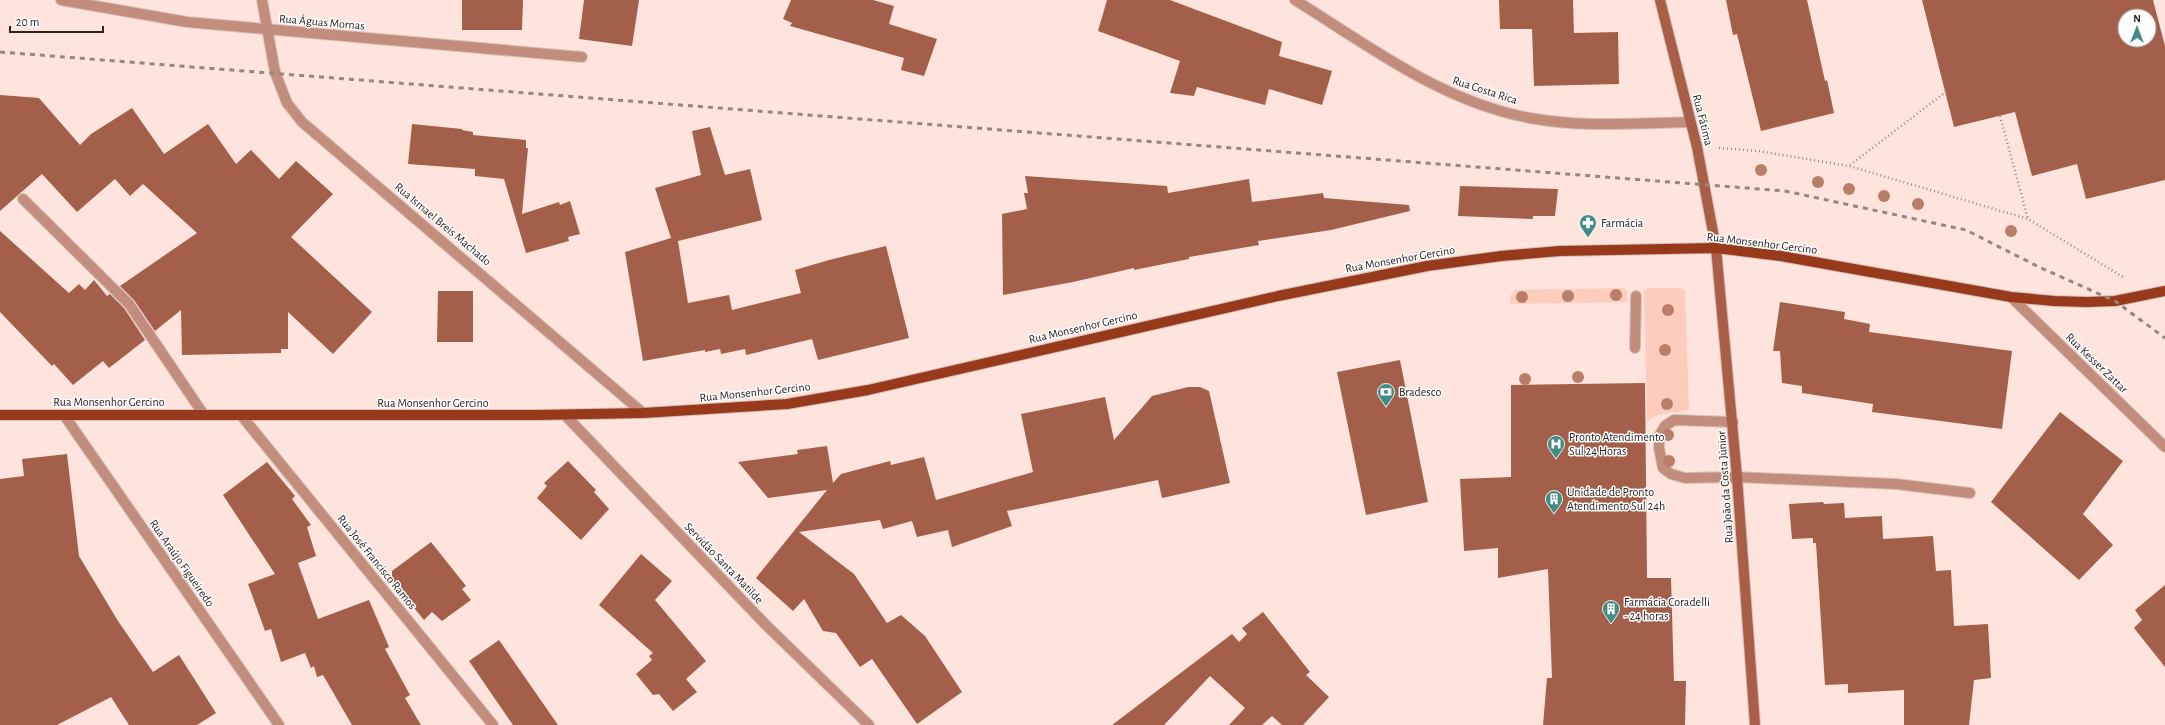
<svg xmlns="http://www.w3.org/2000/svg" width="2165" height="725" font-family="'Alegreya Sans',sans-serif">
  <rect width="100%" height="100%" fill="#fee4dc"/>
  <g fill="#feccbd">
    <polygon points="1624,288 1627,292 1627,302 1510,304 1511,296 1515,290"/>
    <polygon points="1649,288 1681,288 1685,291 1689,410 1657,415 1647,422 1644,291"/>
  </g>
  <g fill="#a45f4a" fill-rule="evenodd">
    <polygon points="462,0 523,0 522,30 462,30"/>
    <polygon points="584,0 639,0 632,46 579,39"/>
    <polygon points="791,0 873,0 894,6 889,24 937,39 924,76 901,70 904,58 790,26 792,23 783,19"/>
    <polygon points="1107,0 1170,0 1282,42 1279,56 1332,71 1322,105 1269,89 1265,105 1197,87 1194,96 1170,93 1180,61 1098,31"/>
    <polygon points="1499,0 1573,0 1574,33 1618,32 1619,84 1534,86 1532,29 1500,29"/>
    <polygon points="1726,0 1807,0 1825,81 1827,80 1834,113 1761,131 1737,34 1733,35"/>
    <path d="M1922,0H2153L2165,46V180L2086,199L2077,164L2032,176L2015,112L1954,127ZM2125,16H2149V40H2125Z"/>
    <polygon points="0,95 39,98 80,145 91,134 132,108 164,154 208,124 236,164 251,150 279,179 296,161 333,194 291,237 372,312 333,354 288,312 288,349 281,349 281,353 182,355 181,310 155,331 134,300 120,286 197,233 143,184 130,196 115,179 77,212 42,174 0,211"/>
    <polygon points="412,124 462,129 462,130 473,132 473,135 526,140 526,148 528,148 522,214 559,202 560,205 570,201 580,234 568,237 569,241 526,253 504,179 475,176 475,169 408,164"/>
    <polygon points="710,127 725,175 750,169 762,220 678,241 688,303 729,295 732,310 801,293 795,270 829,260 886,246 909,338 818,360 812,339 746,355 745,349 721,354 720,349 705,352 705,350 643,361 625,252 671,238 655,188 701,175 692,131"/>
    <polygon points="1025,176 1167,186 1168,193 1249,179 1252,202 1323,193 1324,198 1409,205 1410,211 1331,230 1258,241 1259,245 1189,257 1189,259 1134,270 1134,268 1073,282 1003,295 1002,214 1027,209 1024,193 1028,193"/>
    <polygon points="1460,186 1558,189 1555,216 1533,216 1533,219 1458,216"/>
    <polygon points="0,231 69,293 79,284 85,290 94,280 107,296 110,294 124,308 145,340 109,368 103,361 73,385 54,364 52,366 0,312"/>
    <polygon points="438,291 473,291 473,342 437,342"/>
    <polygon points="1780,302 1845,312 1844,319 1870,324 1869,332 2012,351 2002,429 1872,412 1873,404 1802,393 1802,386 1782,383 1780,351 1773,351"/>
    <polygon points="1400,360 1428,502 1366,515 1337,372"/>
    <polygon points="1645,383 1647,578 1671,578 1674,681 1686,681 1685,725 1543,725 1547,678 1552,678 1548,569 1498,578 1498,548 1464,551 1460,479 1511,477 1511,385"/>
    <polygon points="1188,387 1200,387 1209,391 1230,483 1162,498 1158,480 1007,511 1012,526 952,547 948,530 917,537 912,521 883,529 880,520 799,532 854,574 887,623 901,615 925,636 962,692 917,724 872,659 860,667 836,633 823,631 804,599 793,611 756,578 827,490 768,498 738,462 798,454 797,450 827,446 833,483 841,474 890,461 891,465 924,457 936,500 1033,472 1021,414 1105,397 1114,440 1152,396"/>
    <polygon points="2060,412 2123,461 2083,514 2113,545 2079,580 1991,502"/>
    <polygon points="67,454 79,556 118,621 153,672 179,655 216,713 197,725 129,725 111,697 57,725 0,725 0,479 24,476 22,459"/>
    <polygon points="568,461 596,490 594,492 609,509 581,540 537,498 547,486 544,483"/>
    <polygon points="267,462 295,496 292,499 311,525 307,527 316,556 298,563 318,619 369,600 389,647 385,649 410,695 405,698 421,725 352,725 323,675 317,677 314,666 311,668 305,653 281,662 271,629 265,631 248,584 275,574 223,495"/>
    <polygon points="1823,502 1824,504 1844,503 1845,518 1882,516 1883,539 1933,536 1936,571 1951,570 1954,626 1988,624 1991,678 1974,680 1969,725 1904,725 1904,690 1848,693 1848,684 1825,685 1816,543 1813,543 1813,538 1792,539 1789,504"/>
    <polygon points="431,542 466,586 462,589 471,600 442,621 432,612 424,620 392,581 392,571"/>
    <polygon points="641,554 672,581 655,600 706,661 686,679 697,692 673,711 659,694 653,695 636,674 652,660 649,656 653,653 599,605"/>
    <polygon points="2165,585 2165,667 2134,628 2142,620 2135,610"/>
    <polygon points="1263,612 1310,672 1306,675 1329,697 1303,725 1282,725 1272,716 1262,725 1229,725 1245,708 1210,676 1164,725 1112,725 1232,634 1239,642 1247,634 1242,628"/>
    <polygon points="499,640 558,725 513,725 469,661"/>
  </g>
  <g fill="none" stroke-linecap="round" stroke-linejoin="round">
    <defs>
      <g id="service">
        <polyline points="1635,348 1636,296"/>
        <polyline points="1733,422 1674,420 1665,426 1659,436 1659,448 1663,468 1671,474 1685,478 1737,477 1896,484 1970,493"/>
      </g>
      <g id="minor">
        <polyline points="61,0 187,22 582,57"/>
        <polyline points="262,0 275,72 287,103 302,122 643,413"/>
        <path d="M1295,0C1369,46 1442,102 1530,118C1582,128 1637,123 1690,122"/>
        <polyline points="23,199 129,304 204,415"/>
        <polyline points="64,415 279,725"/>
        <polyline points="241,415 493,725"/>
        <polyline points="565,415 766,625 869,725"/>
      </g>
      <polyline id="tertiary" points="2011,297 2165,447"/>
      <polyline id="secondary" points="1660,0 1697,147 1716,248 1737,477 1755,725"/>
      <polyline id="primary" points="0,415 538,415 643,413 787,404 868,390 1278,296 1427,266 1501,256 1560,251 1716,248 1781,256 2011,297 2054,301 2087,302 2115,301 2165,291"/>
    </defs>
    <use href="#service" stroke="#d8c1ba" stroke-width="12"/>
    <use href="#minor" stroke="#d8c1ba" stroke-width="12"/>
    <use href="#tertiary" stroke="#d8c1ba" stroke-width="12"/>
    <use href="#secondary" stroke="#d8c1ba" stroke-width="12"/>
    <use href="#primary" stroke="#d8c1ba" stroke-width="12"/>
    <g stroke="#9c8984" stroke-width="2.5" stroke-dasharray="1 3" stroke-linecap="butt">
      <polyline points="2000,116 2028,219"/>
      <polyline points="1719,148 1758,151 1849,166 2028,219 2123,277"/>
      <polyline points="1850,165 1947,91"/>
    </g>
    <use href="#service" stroke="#c38d7d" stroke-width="10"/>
    <use href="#minor" stroke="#c38d7d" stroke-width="10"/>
    <use href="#tertiary" stroke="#c38d7d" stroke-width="10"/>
    <use href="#secondary" stroke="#aa5e47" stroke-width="10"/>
    <use href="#primary" stroke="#973a1c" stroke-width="10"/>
    <polyline stroke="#978580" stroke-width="3" stroke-dasharray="5 5" stroke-linecap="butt" points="0,52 1785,191 1966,230 2039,267 2115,301 2165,338"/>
  </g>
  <g fill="#b97e6a">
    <circle cx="1761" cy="170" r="6"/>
    <circle cx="1818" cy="182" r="6"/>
    <circle cx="1849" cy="189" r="6"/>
    <circle cx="1884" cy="196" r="6"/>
    <circle cx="1918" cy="204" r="6"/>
    <circle cx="2011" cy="231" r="6"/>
    <circle cx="1616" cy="295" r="6"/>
    <circle cx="1568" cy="296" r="6"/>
    <circle cx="1522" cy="297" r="6"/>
    <circle cx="1668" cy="310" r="6"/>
    <circle cx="1665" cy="350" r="6"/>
    <circle cx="1578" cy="377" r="6"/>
    <circle cx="1525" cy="379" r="6"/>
    <circle cx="1667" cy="404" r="6"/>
    <circle cx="1668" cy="435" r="6"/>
    <circle cx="1669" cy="461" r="6"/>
  </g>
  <defs>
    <symbol id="pharmacy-pin" viewBox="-11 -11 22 30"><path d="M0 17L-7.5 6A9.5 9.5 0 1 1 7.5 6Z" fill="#448b85" stroke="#fff"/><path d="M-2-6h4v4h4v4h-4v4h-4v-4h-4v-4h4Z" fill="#fff"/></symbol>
    <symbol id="bank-pin" viewBox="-11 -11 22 30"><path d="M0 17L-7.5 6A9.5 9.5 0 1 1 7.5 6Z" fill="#448b85" stroke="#fff"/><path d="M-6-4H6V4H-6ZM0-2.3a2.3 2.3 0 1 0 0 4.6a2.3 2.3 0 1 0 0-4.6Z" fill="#fff"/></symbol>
    <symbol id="hospital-pin" viewBox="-11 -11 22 30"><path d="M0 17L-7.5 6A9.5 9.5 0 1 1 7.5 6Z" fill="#448b85" stroke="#fff"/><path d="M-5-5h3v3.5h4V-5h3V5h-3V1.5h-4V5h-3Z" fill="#fff"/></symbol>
    <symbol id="building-pin" viewBox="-11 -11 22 30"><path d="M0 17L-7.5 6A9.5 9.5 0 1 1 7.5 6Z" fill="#448b85" stroke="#fff"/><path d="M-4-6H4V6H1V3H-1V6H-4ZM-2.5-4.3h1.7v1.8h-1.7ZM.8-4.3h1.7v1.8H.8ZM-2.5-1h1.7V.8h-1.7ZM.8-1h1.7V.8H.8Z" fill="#fff"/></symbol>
  </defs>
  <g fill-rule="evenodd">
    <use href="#pharmacy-pin" x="1578" y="213" width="20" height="27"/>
    <use href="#bank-pin" x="1376" y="382" width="20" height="27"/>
    <use href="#hospital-pin" x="1546" y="434" width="20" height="27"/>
    <use href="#building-pin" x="1544" y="489" width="20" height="27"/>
    <use href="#building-pin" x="1601" y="599" width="20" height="27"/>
  </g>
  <g text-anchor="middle" stroke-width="3" stroke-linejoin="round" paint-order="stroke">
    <g font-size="12" fill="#2c2220" stroke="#fff">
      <text transform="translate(322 22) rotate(5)" y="4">Rua Águas Mornas</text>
      <text transform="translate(1485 90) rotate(18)" y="4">Rua Costa Rica</text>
      <text transform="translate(1703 120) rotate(76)" y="4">Rua Fátima</text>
      <text transform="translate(443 224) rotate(40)" y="4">Rua Ismael Breis Machado</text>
      <text transform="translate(1762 243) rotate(7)" y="4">Rua Monsenhor Gercino</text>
      <text transform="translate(1400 259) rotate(-10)" y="4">Rua Monsenhor Gercino</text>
      <text transform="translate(1083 327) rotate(-13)" y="4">Rua Monsenhor Gercino</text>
      <text transform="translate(2097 363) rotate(44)" y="4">Rua Kesser Zattar</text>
      <text transform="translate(755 392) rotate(-6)" y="4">Rua Monsenhor Gercino</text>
      <text x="109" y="406">Rua Monsenhor Gercino</text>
      <text x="433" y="407">Rua Monsenhor Gercino</text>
      <text transform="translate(1725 487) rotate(-94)" y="4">Rua João da Costa Júnior</text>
      <text transform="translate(377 562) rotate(51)" y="4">Rua José Francisco Ramos</text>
      <text transform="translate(182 563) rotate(55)" y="4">Rua Araújo Figueiredo</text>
      <text transform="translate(724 563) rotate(46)" y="4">Servidão Santa Matilde</text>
    </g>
    <g font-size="12" fill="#2c2220" stroke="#fff" text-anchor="start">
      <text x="1601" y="227">Farmácia</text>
      <text x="1399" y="396">Bradesco</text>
      <text x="1569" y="441">Pronto Atendimento<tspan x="1569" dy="14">Sul 24 Horas</tspan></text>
      <text x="1567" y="496">Unidade de Pronto<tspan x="1567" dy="14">Atendimento Sul 24h</tspan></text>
      <text x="1624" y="606">Farmácia Coradelli<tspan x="1624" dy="14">- 24 horas</tspan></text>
    </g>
  </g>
  <g transform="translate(2137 28)"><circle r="19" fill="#ffffff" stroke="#aba7a6"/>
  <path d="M0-3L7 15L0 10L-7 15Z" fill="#448b85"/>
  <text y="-6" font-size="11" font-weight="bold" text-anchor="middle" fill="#2c2220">N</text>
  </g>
  <path d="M10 26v6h93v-6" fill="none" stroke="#2c2220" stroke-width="2"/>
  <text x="16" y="26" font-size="12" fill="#2c2220" stroke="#ffffff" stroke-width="3" paint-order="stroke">20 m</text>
</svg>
